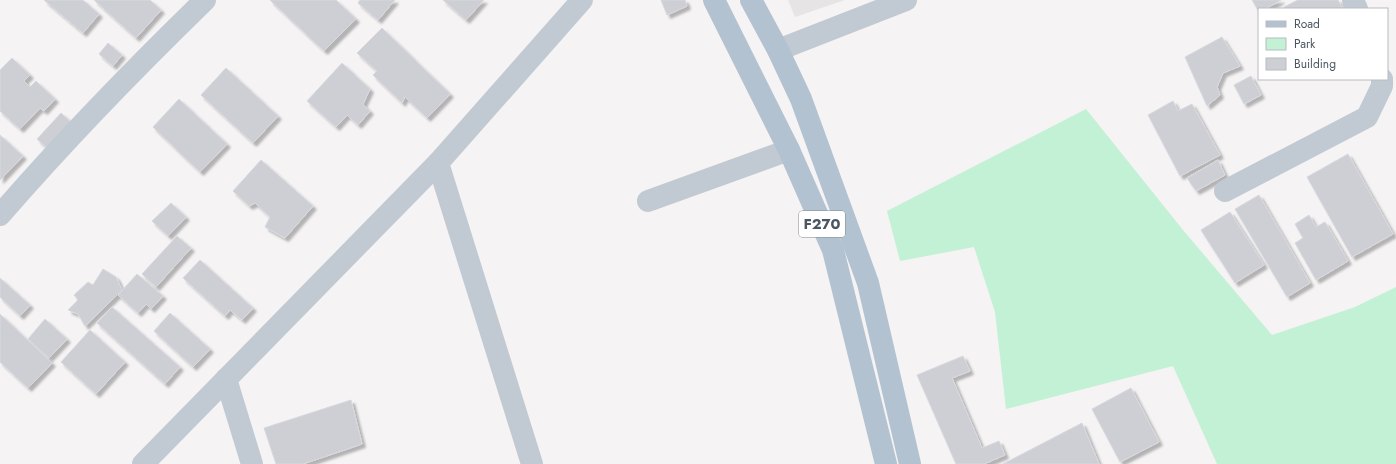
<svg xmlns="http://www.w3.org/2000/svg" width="1396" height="464" font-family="Jost,sans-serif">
  <defs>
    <filter id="shadow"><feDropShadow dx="3.5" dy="3.5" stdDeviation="1" flood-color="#0004"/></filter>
  </defs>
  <rect width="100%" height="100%" fill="#f5f3f3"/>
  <polygon fill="#e6e4e5" points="788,0 845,0 795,17"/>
  <polygon fill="#c3f1d5" points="1086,109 1183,230 1272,335 1355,307 1396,287 1396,464 1217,464 1173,366 1006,409 995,312 974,247 900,261 887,211"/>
  <g fill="#cdcfd5" stroke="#d7d9de" filter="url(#shadow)">
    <polygon points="44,0 83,0 99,14 83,33"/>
    <polygon points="94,0 150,0 161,10 136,38"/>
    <polygon points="270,0 336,0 356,19 324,51"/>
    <polygon points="360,0 395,0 378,20 358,3"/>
    <polygon points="443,0 484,0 466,20"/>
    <polygon points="661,0 685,0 687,6 667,15"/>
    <polygon points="1252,0 1281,0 1265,9 1259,9 1259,12"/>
    <polygon points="1298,0 1338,0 1343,9 1285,9 1284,7"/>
    <polygon points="382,28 450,94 427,118 405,97 402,103 373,75 377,71 357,53"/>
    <polygon points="1222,37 1240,66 1223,73 1217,87 1220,95 1207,106 1185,57"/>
    <polygon points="108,43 122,55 113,66 99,54"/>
    <polygon points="12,58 30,75 24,81 30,87 36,81 55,99 44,111 40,108 20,129 0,111 0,70"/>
    <polygon points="342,63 370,89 363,104 370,111 358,125 347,115 336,127 307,101"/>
    <polygon points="226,68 278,116 253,143 201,95"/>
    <polygon points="1251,76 1261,95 1244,104 1234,85"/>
    <polygon points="179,99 227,144 200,172 153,127"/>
    <polygon points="1173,101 1178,111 1192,104 1220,155 1180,176 1148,115"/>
    <polygon points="61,113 72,123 48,149 37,139"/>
    <polygon points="0,135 23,156 0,180"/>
    <polygon points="1348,154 1393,234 1352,257 1307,177"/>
    <polygon points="261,160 313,206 285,238 265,227 270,217 255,203 249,206 233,191"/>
    <polygon points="1218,160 1225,175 1196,191 1187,178"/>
    <polygon points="1259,195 1310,283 1287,297 1235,209"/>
    <polygon points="171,203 186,217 168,236 152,221"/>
    <polygon points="1230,212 1264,265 1235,283 1201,230"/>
    <polygon points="1309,215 1316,227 1325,222 1348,261 1316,280 1295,243 1303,238 1295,224"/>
    <polygon points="177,236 191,248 156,287 142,274"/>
    <polygon points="200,260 253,308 242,320 230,310 225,316 183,278"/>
    <polygon points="103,269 116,277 122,290 85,326 78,314 68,310 78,300 74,295 88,282 93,285"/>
    <polygon points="137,274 163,296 151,309 146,304 138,313 118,295"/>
    <polygon points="0,278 30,305 20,316 0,297"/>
    <polygon points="112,307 180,367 165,384 97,323"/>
    <polygon points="170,313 210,349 193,367 154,331"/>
    <polygon points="0,314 52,363 28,388 0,362"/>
    <polygon points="45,319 67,339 49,358 28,339"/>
    <polygon points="90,330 125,362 96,394 61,362"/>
    <polygon points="963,356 970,371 952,378 982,448 999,441 1005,455 984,464 956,464 917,375"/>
    <polygon points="1131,388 1159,442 1120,462 1092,409"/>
    <polygon points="351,400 362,444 303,464 276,464 264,428"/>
    <polygon points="1082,423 1099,464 1003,464"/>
  </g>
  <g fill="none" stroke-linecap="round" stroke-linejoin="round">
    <g stroke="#c1cad2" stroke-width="22">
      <polyline points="1353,0 1357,9"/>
      <polyline points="778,50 906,0"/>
      <polyline points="438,163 532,464"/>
      <polyline points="1225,191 1367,117 1382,86 1382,79"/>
      <polyline points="648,201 789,150"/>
      <path d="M0,215C65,140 134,69 205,0"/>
      <polyline points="226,379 252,464"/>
      <polyline points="143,464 438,163 582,0"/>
    </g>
    <g stroke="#b3c2d1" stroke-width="22">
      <polyline points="714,0 789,150 833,250 886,464"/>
      <polyline points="751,0 778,50 801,99 868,283 910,464"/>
    </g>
  </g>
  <g text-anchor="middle" stroke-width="4" stroke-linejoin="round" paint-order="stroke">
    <rect fill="#fff" stroke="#808990" stroke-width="1" x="799" y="211" width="46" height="26" rx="3"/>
    <g font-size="15" font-weight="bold" fill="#4a5661">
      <text x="822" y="229">F270</text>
    </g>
  </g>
  <rect x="1258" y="8" width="130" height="72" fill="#ffffff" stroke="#b7bbc0"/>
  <rect x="1266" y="21" width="20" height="6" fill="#b3c2d1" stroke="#b7bbc0"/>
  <text x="1294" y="28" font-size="12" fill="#4a5661">Road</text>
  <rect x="1266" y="38" width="20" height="12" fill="#c3f1d5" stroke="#b7bbc0"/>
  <text x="1294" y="48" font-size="12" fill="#4a5661">Park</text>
  <rect x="1266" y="58" width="20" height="12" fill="#cdcfd5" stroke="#b7bbc0"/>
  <text x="1294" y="68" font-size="12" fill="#4a5661">Building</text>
</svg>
